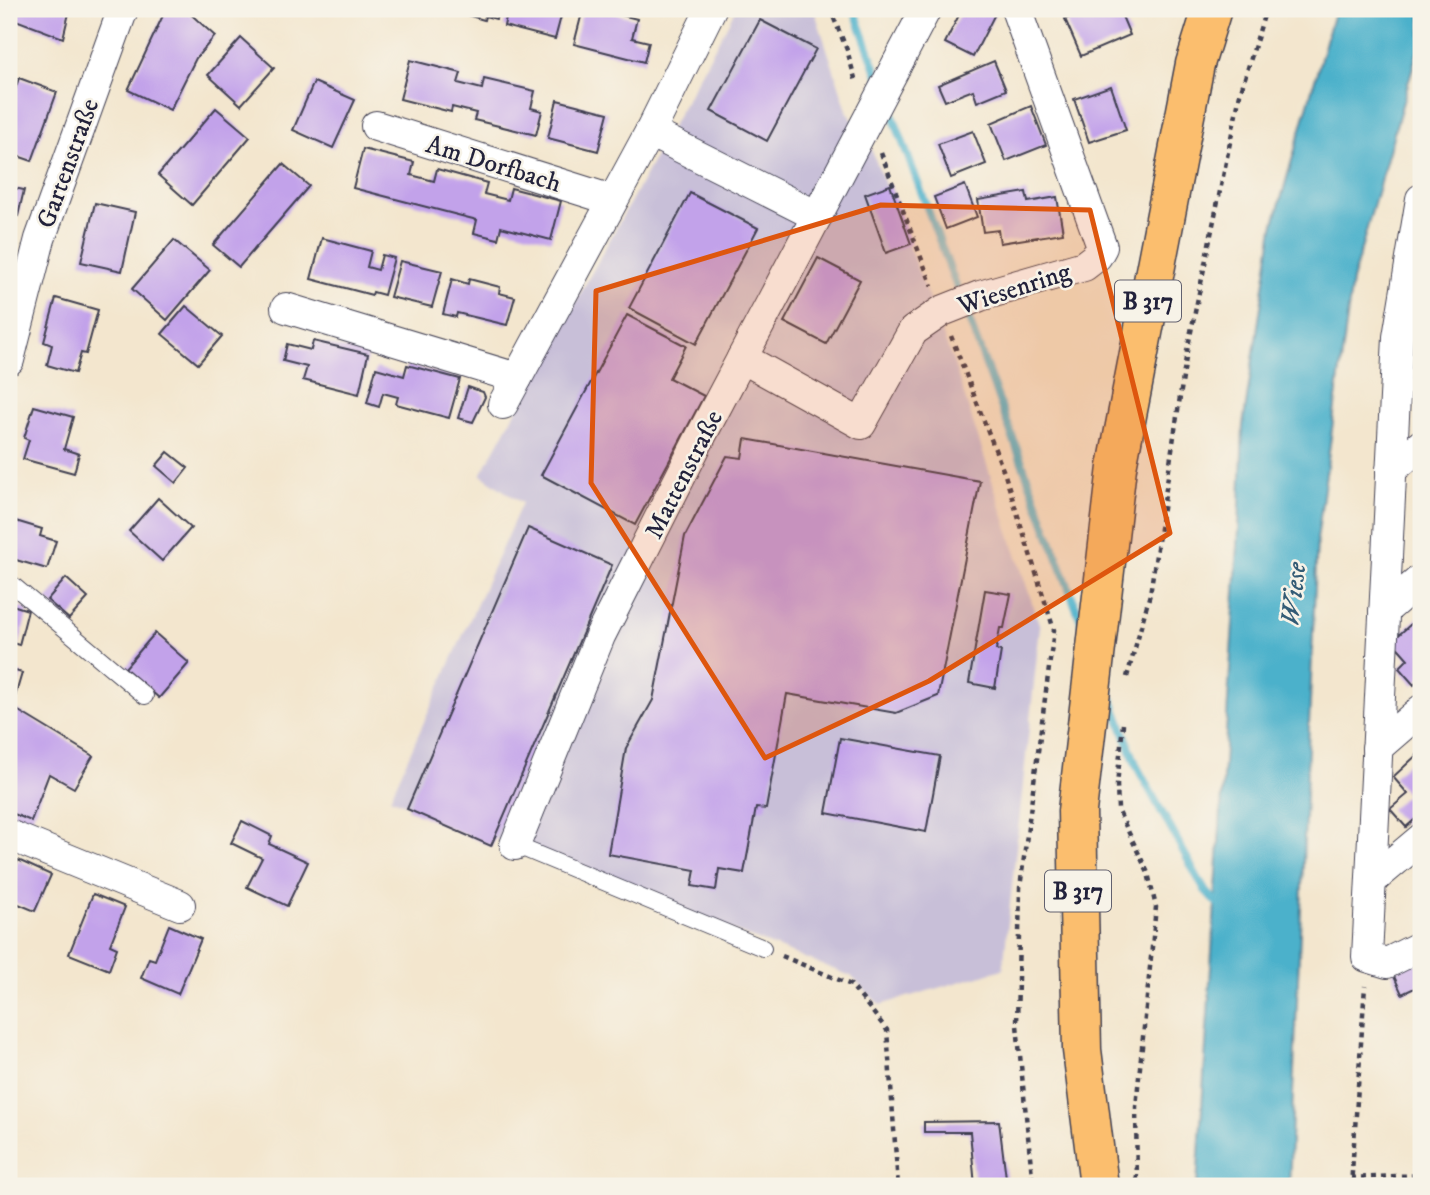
<svg xmlns="http://www.w3.org/2000/svg" width="1430" height="1195" font-family="'IM FELL DW Pica',serif">
  <rect width="100%" height="100%" fill="#f7f3e8"/>
  <filter id="ink" filterUnits="userSpaceOnUse"><feTurbulence type="fractalNoise" baseFrequency=".0143" numOctaves="2"/><feDisplacementMap in="SourceGraphic" scale="14" xChannelSelector="R" yChannelSelector="G"/><feConvolveMatrix kernelMatrix="1 2 1 2 8 2 1 2 1" color-interpolation-filters="sRGB"/></filter>
  <filter id="wash" filterUnits="userSpaceOnUse"><feTurbulence type="fractalNoise" baseFrequency=".00686" numOctaves="4" result="noise"/><feDisplacementMap in="SourceGraphic" scale="28" xChannelSelector="R" yChannelSelector="G"/><feGaussianBlur stdDeviation="1.57" result="paint"/><feColorMatrix in="noise" values="0 0 0 0 0 0 0 0 0 0 0 0 0 0 0 0 0 1.4 0 .05"/><feComposite in="paint" operator="in"/></filter>
  <g filter="url(#wash)">
    <rect width="100%" height="100%" fill="#f3e6ce"/>
    <polygon fill="#c8bfd8" points="736,9 814,9 848,113 870,146 954,364 1040,627 1003,969 880,1005 851,976 390,798 522,503 481,475"/>
    <polygon fill="#4cb1cb" stroke="#376a83" stroke-width="2" points="1335,9 1421,9 1421,38 1352,281 1317,540 1289,1186 1197,1186 1239,529 1243,425 1273,227"/>
    <g fill="none" stroke-linecap="round" stroke-linejoin="round">
      <g stroke="#4cb1cb" stroke-width="8">
        <polyline points="854,9 879,78"/>
        <polyline points="887,100 1083,626"/>
        <polyline points="1107,687 1137,767 1204,889 1221,907"/>
      </g>
    </g>
    <g id="blocks">
      <g fill="#c2a2ea">
        <polygon points="17,9 70,9 63,38 13,19"/>
        <polygon points="166,9 185,9 215,36 196,58 170,110 128,90"/>
        <polygon points="447,9 499,9 496,19 485,16 484,20"/>
        <polygon points="508,9 563,9 555,39 504,26"/>
        <polygon points="583,9 598,9 637,19 632,38 649,42 644,62 574,44"/>
        <polygon points="962,9 997,10 973,57 945,43"/>
        <polygon points="1087,9 1119,9 1130,35 1081,56 1065,19"/>
        <polygon points="760,20 816,49 767,141 711,111"/>
        <polygon points="241,38 274,68 241,105 208,75"/>
        <polygon points="410,60 461,73 458,83 482,89 484,79 535,91 531,108 542,111 536,135 474,120 476,113 452,107 451,112 400,99"/>
        <polygon points="994,61 1006,90 977,102 973,90 945,101 938,85"/>
        <polygon points="19,78 57,92 32,161 9,153 9,107"/>
        <polygon points="314,82 355,100 333,148 293,130"/>
        <polygon points="1111,86 1126,130 1089,142 1074,99"/>
        <polygon points="557,100 608,113 598,151 548,138"/>
        <polygon points="1031,106 1046,145 1006,161 991,123"/>
        <polygon points="216,108 250,137 192,205 158,175"/>
        <polygon points="973,131 986,164 951,178 938,144"/>
        <polygon points="363,149 414,162 411,175 434,181 437,169 487,183 484,194 508,200 511,188 561,201 551,240 501,227 498,239 474,233 477,220 353,188"/>
        <polygon points="283,164 309,186 239,267 213,245"/>
        <polygon points="890,185 911,244 886,253 865,194"/>
        <polygon points="965,185 977,217 946,229 934,197"/>
        <polygon points="9,187 24,190 18,216 9,213"/>
        <polygon points="1026,192 1028,202 1057,197 1063,233 1000,243 998,230 983,232 978,200"/>
        <polygon points="690,193 758,228 696,344 629,308"/>
        <polygon points="95,203 135,212 122,271 81,262"/>
        <polygon points="322,238 371,251 367,267 378,270 382,255 394,258 384,295 373,292 372,295 311,279"/>
        <polygon points="174,240 210,270 167,320 132,289"/>
        <polygon points="818,258 860,280 826,344 784,322"/>
        <polygon points="400,261 442,271 432,307 390,297"/>
        <polygon points="452,279 468,284 469,279 500,287 499,293 515,297 507,325 457,313 456,317 443,314"/>
        <polygon points="56,298 98,310 86,354 81,353 75,373 47,365 52,345 44,342"/>
        <polygon points="186,306 222,336 198,364 162,334"/>
        <polygon points="627,315 686,346 669,378 704,396 635,525 541,475"/>
        <polygon points="313,341 368,354 359,394 303,380 307,367 283,361 287,344 311,350"/>
        <polygon points="407,365 460,379 449,418 396,404 398,397 383,393 379,407 367,403 376,368 404,376"/>
        <polygon points="468,387 483,392 485,397 473,422 458,418"/>
        <polygon points="34,406 73,417 64,449 79,454 74,473 23,459 29,440 24,438"/>
        <polygon points="745,439 980,481 938,696 896,713 787,694 766,809 756,808 744,873 719,869 716,890 692,886 695,870 608,854 626,748 653,700 685,536 727,456 742,458"/>
        <polygon points="168,452 188,468 176,483 156,466"/>
        <polygon points="158,498 191,528 162,561 129,531"/>
        <polygon points="9,519 42,529 40,536 56,541 47,569 9,558"/>
        <polygon points="528,528 612,565 491,846 407,809"/>
        <polygon points="66,578 88,598 69,619 47,600"/>
        <polygon points="985,590 1011,594 1004,628 1000,628 996,650 1001,651 995,688 969,683"/>
        <polygon points="9,604 28,610 19,645 9,642"/>
        <polygon points="1421,615 1421,678 1414,685 1399,668 1408,659 1392,641"/>
        <polygon points="155,633 189,663 159,698 125,668"/>
        <polygon points="9,669 22,673 12,707 9,706"/>
        <polygon points="17,710 93,756 74,788 49,774 31,821 9,812 9,718"/>
        <polygon points="840,738 940,756 926,832 826,813"/>
        <polygon points="1421,751 1421,814 1406,827 1390,809 1408,794 1393,777"/>
        <polygon points="242,821 272,836 269,844 308,862 287,906 247,887 262,858 231,843"/>
        <polygon points="18,860 51,875 35,911 9,900 9,883"/>
        <polygon points="93,894 125,907 110,945 117,948 109,970 69,954"/>
        <polygon points="169,925 201,939 178,994 141,978 149,958 155,960"/>
        <polygon points="1421,959 1421,985 1402,994 1392,972"/>
        <polygon points="999,1121 1007,1186 975,1186 970,1132 924,1132 924,1122"/>
      </g>
    </g>
  </g>
  <g filter="url(#ink)">
    <use href="#blocks" fill-opacity="0" stroke="#413f51" stroke-width="2"/>
    <g fill="none" stroke-linecap="round" stroke-linejoin="round">
      <defs>
        <g id="lane">
          <polyline points="9,582 145,696"/>
          <polyline points="515,845 763,948"/>
        </g>
        <g id="street">
          <polyline points="376,126 612,200"/>
          <polyline points="650,132 817,216"/>
          <polyline points="1421,199 1398,337 1367,957 1387,963 1421,946"/>
          <polyline points="286,308 517,378"/>
          <polyline points="742,358 861,424 913,331 942,311 980,296 1084,266 1097,256 1102,247 1016,9"/>
          <polyline points="9,360 40,239 123,9"/>
          <polyline points="503,404 650,132 711,9"/>
          <polyline points="1391,470 1421,445"/>
          <polyline points="1384,611 1421,579"/>
          <polyline points="1377,748 1421,710"/>
          <polyline points="9,835 180,905"/>
          <polyline points="515,845 600,636 702,434 926,9"/>
          <polyline points="1371,881 1421,839"/>
        </g>
        <polyline id="primary" points="1099,1186 1082,1050 1077,811 1117,467 1195,64 1212,9"/>
      </defs>
      <use href="#lane" stroke="#413f51" stroke-width="18"/>
      <use href="#street" stroke="#413f51" stroke-width="32"/>
      <use href="#primary" stroke="#413f51" stroke-width="41"/>
      <g stroke="#413f51" stroke-width="4.5" stroke-dasharray="5 5" stroke-linecap="butt">
        <polyline points="830,9 847,50 856,82"/>
        <polyline points="881,153 932,286"/>
        <polyline points="951,336 1005,475 1054,630 1020,888 1017,1025 1033,1186"/>
        <polyline points="1127,677 1150,594 1187,351 1240,94 1266,9"/>
        <polyline points="1123,724 1117,785 1118,810 1148,873 1156,907 1136,1107 1137,1186"/>
        <polyline points="782,956 851,985 887,1030 898,1186"/>
        <polyline points="1351,1178 1421,1175"/>
        <polyline points="1351,1186 1365,986"/>
      </g>
      <use href="#lane" stroke="#fff" stroke-width="16"/>
      <use href="#street" stroke="#fff" stroke-width="30"/>
      <use href="#primary" stroke="#fbbe6e" stroke-width="38"/>
    </g>
  </g>
  <path fill="#de560e" fill-opacity="0.2" stroke="#de560e" stroke-width="5" stroke-linejoin="round" d="M881,205L1090,210L1170,533L929,681L765,758L591,483L596,291Z"/>
  <g text-anchor="middle" stroke-width="5" stroke-linejoin="round" paint-order="stroke">
    <g fill="#f7f3e8" stroke="#62616f" stroke-width="2">
      <rect x="1115" y="280.5" width="66" height="41" rx="5"/>
      <rect x="1045" y="870.5" width="66" height="41" rx="5"/>
    </g>
    <g font-size="24" font-weight="bold" fill="#22223b">
      <text x="1148" y="309">B 317</text>
      <text x="1078" y="899">B 317</text>
    </g>
    <g font-size="26" fill="#22223b" stroke="#f7f3e8">
      <text transform="translate(67 163) rotate(-70)" y="9">Gartenstraße</text>
      <text transform="translate(494 163) rotate(17)" y="9">Am Dorfbach</text>
      <text transform="translate(1014 288) rotate(-18)" y="9">Wiesenring</text>
      <text transform="translate(683 474) rotate(-63)" y="9">Mattenstraße</text>
    </g>
    <g font-size="28" font-style="italic" fill="#335b75" stroke="#f7f3e8">
      <text transform="translate(1292 594) rotate(-84)" y="10">Wiese</text>
    </g>
  </g>
  <rect width="1430" height="1195" fill="none" stroke="#f7f3e8" stroke-width="35"/>
</svg>
